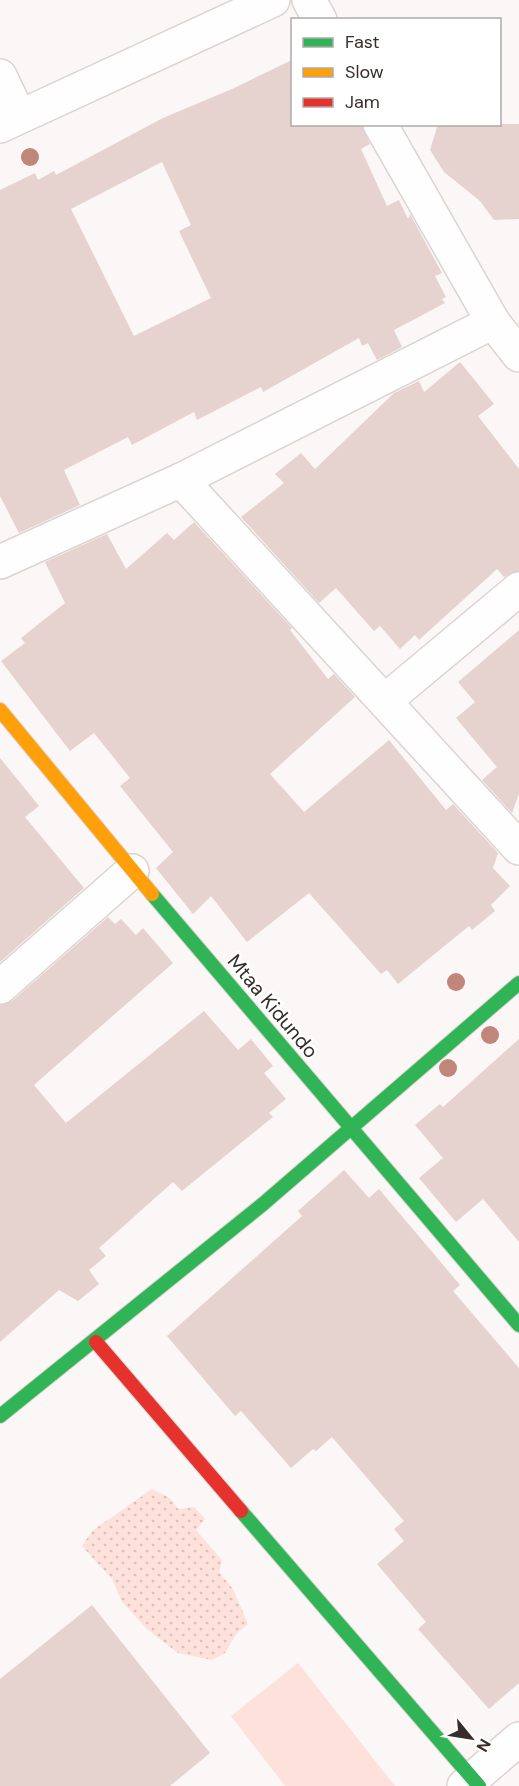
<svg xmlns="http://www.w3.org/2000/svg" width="519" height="1786" font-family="'DM Sans',sans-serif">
  <defs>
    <pattern id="park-dots" width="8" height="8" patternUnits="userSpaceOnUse" patternTransform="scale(1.5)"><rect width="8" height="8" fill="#fde1da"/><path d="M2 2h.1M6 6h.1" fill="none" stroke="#d9c1bb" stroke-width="1.8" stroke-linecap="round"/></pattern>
  </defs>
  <rect width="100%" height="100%" fill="#fbf7f6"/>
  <polygon fill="#fde1da" points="298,1663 395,1786 285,1786 231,1716"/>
  <polygon fill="url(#park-dots)" points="152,1489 170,1498 178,1509 194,1507 205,1519 196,1530 222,1560 219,1572 233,1589 248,1624 237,1633 225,1653 212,1660 178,1653 147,1629 122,1602 112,1579 82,1546 92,1531"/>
  <g fill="#e6d2ce" fill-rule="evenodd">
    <path d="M292,60V124H361L370,144L361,149L387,206L399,200L408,219L410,214L442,273L435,276L446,297L442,299L445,303L394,330L402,347L377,360L368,343L362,346L359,338L263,392L261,387L197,420L194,412L132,445L128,437L64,470L80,505L19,533L0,496V190L35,173L38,180L54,171L56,175L163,118L232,89ZM162,162L191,225L179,231L211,298L134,336L71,209Z"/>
    <polygon points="438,124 519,124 519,219 494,220 480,201 444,172 430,150"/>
    <polygon points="460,362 494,404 478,416 519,469 519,571 504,577 497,569 419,640 415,635 400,649 380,626 374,631 336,588 319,603 241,517 284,483 275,474 301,453 315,469 394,393 419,381 424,392"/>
    <polygon points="194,522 292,628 290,630 328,679 334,674 355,697 270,774 304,812 389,740 446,810 453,804 498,853 493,868 510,886 491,905 495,911 472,930 469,926 398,984 387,970 381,974 309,893 247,942 211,896 193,914 156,868 173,852 120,786 130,778 94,733 70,751 1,661 25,643 21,638 65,603 45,562 107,534 126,569 167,533 174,540"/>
    <polygon points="519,630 519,794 512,813 482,780 497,767 456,718 475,702 458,682"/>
    <polygon points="0,758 39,806 25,817 84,888 0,962"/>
    <polygon points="108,917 115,924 121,919 136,935 143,928 173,963 34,1085 66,1123 204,1011 238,1050 251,1039 273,1066 264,1073 286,1099 269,1113 273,1117 182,1191 173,1182 99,1248 106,1256 89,1270 99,1284 78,1301 59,1290 0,1342 0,1005 12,1001"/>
    <polygon points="519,1039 519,1242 483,1199 456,1222 419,1178 443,1158 415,1125 440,1104 443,1107"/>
    <polygon points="344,1170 369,1198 379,1189 460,1285 453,1291 519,1368 519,1683 489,1709 418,1629 426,1622 377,1564 404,1541 394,1529 404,1521 332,1437 316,1451 313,1449 291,1468 241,1411 235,1416 167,1336 302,1216 298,1211"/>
    <polygon points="92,1605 210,1753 170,1786 0,1786 0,1679"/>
  </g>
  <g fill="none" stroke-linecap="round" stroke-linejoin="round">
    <defs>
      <g id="street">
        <polyline points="309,0 320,20"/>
        <polyline points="0,76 19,116"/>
        <polyline points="380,124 493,322 519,355"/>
        <polyline points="0,126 273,0"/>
        <polyline points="181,480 519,848"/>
        <polyline points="0,562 181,480 493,322"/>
        <polyline points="386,700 519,589"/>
        <polyline points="0,987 132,871"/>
        <polyline points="464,1786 519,1739"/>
      </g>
      <g id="fast">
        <polyline points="152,894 519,1325"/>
        <polyline points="0,1416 263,1204 519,983"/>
        <polyline points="241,1511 479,1786"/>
      </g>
      <polyline id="slow" points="0,710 152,894"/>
      <polyline id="jam" points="96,1342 241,1511"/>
    </defs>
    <use href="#street" stroke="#dbd4d2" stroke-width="36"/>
    <use href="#fast" stroke="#dbd4d2" stroke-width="16"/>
    <use href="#slow" stroke="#dbd4d2" stroke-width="16"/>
    <use href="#jam" stroke="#dbd4d2" stroke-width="16"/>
    <use href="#street" stroke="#fefefe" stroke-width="33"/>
    <use href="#fast" stroke="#30b455" stroke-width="14"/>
    <use href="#slow" stroke="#ff9f0a" stroke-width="14"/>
    <use href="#jam" stroke="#e5322d" stroke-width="14"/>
  </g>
  <g fill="#c08679">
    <circle cx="30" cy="157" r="9"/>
    <circle cx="456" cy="982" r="9"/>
    <circle cx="490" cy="1035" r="9"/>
    <circle cx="448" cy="1068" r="9"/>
  </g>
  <g text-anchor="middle" stroke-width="5" stroke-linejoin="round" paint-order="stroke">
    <g font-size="20" fill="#372d2a" stroke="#fff">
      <text transform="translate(273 1006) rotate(50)" y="7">Mtaa Kidundo</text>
    </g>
  </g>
  <rect x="291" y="18" width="210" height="108" fill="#ffffff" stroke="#afabaa" stroke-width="1.5"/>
  <rect x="303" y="38" width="30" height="9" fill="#30b455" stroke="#afabaa" stroke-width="1.5"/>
  <text x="345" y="48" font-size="18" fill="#372d2a">Fast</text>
  <rect x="303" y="68" width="30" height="9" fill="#ff9f0a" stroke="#afabaa" stroke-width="1.5"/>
  <text x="345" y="78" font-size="18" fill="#372d2a">Slow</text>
  <rect x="303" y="98" width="30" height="9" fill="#e5322d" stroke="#afabaa" stroke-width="1.5"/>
  <text x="345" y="108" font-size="18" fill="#372d2a">Jam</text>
  <g transform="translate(471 1738) rotate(120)" stroke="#ffffff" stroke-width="4.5" paint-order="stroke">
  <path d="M0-4.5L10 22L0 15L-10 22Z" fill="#372d2a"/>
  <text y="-9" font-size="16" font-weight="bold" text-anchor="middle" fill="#372d2a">N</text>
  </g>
</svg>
